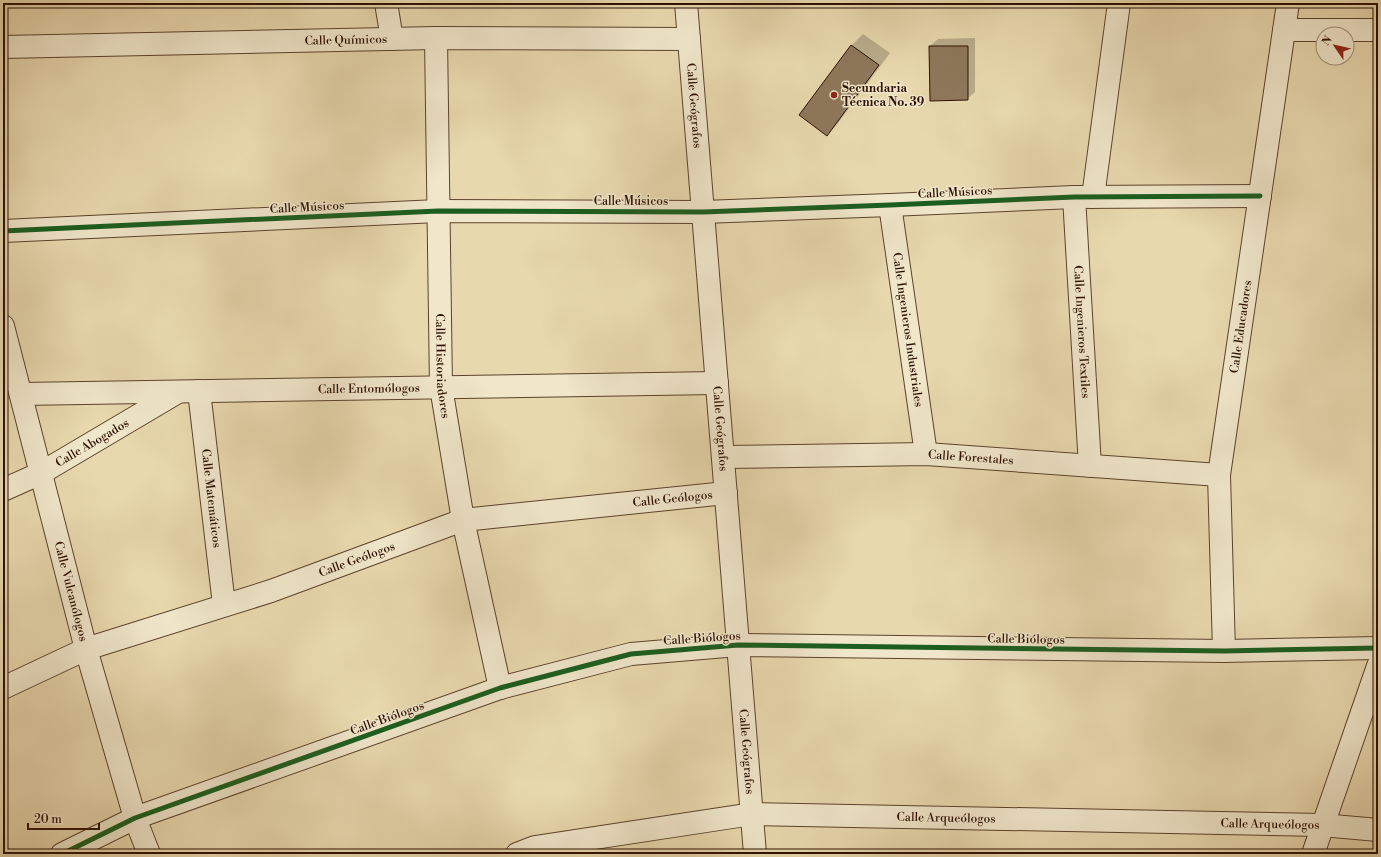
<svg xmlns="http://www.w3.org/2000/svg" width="1381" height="857" font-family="'Libre Bodoni',serif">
  <rect width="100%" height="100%" fill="#e8d8ae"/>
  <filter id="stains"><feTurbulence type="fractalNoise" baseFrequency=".005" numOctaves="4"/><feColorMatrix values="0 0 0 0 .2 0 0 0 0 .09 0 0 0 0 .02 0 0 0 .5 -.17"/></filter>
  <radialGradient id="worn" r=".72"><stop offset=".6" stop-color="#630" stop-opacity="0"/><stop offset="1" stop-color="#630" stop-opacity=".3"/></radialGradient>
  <g fill="#0003">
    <polygon points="863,34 890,53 838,123 827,135 801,115 852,45"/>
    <polygon points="975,38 975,92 967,99 930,46 938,39"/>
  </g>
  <g fill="#8e785b" stroke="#2d1001">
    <polygon points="851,45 879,65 827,136 799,115"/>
    <polygon points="929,46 968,46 968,100 930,101"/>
  </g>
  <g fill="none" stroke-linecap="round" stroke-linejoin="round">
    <defs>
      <g id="minor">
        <polyline points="386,3 392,39"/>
        <path id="s1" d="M686,3L755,854"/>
        <polyline points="1284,30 1378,30"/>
        <path id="s2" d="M436,38L441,387L463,520L500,688"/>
        <path id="s3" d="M3,47L436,38L689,39"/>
        <path id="s4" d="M1074,197L1090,466"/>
        <polyline points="1093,197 1119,3"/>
        <path id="s5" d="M890,205L926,454"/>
        <polyline points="3,231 438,211 703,212 890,205 1074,197 1260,196"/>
        <path id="s6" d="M3,326L86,649L135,818L149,854"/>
        <path id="s7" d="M199,391L224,605"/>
        <path id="s8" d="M21,394L717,383"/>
        <path id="s9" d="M723,457L926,454L1219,475"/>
        <path id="s10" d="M3,490L41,473L178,392"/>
        <path id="s11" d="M1224,651L1219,475L1288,3"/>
        <path id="s12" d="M3,688L86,649L271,591L463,520L726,493"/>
        <polyline points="62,854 135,818 500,688 631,654 738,645 1224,651 1378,648"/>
        <path id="s13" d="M517,854L535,847L752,814L1322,825L1378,830"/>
        <polyline points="1313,854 1378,666"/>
      </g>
    </defs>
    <use href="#minor" stroke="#5c422c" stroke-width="24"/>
    <use href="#minor" stroke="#f0e6ca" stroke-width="22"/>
    <defs>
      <g id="cycleway">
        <polyline points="3,231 438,211 703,212 890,205 1074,197 1260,196"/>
        <polyline points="62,854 135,818 500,688 631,654 738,645 1224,651 1378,648"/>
      </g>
    </defs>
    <use href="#cycleway" stroke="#f0e6ca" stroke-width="8"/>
    <use href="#cycleway" stroke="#1b5e20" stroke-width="5"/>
  </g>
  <circle fill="#8f2418" stroke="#f0e6ca" stroke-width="1.5" cx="834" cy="95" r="4"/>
  <g text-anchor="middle" stroke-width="3" stroke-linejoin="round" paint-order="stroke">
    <g font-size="12" fill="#2d1001" stroke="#f0e6ca">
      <text dy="4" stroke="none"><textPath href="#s3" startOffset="343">Calle Químicos</textPath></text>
      <text dy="4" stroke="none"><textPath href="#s1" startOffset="103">Calle Geógrafos</textPath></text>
      <text transform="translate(955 192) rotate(-3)" y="4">Calle Músicos</text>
      <text x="631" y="205">Calle Músicos</text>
      <text transform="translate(307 207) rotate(-3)" y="4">Calle Músicos</text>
      <text dy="4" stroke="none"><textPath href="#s11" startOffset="326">Calle Educadores</textPath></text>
      <text dy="4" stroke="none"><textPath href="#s5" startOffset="126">Calle Ingenieros Industriales</textPath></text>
      <text dy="4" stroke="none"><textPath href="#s4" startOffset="135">Calle Ingenieros Textiles</textPath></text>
      <text dy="4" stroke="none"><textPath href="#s2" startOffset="328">Calle Historiadores</textPath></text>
      <text dy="4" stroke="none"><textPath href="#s8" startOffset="348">Calle Entomólogos</textPath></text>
      <text dy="4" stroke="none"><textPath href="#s1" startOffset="427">Calle Geógrafos</textPath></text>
      <text dy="4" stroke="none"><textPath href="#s10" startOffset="101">Calle Abogados</textPath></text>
      <text dy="4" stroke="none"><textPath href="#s9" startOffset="248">Calle Forestales</textPath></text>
      <text dy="4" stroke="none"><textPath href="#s7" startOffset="108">Calle Matemáticos</textPath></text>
      <text dy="4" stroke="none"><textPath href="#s12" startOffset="701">Calle Geólogos</textPath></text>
      <text dy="4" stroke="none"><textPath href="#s12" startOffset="377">Calle Geólogos</textPath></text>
      <text dy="4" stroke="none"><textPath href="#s6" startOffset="274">Calle Vulcanólogos</textPath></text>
      <text transform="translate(702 638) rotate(-4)" y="4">Calle Biólogos</text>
      <text transform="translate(1026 639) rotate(1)" y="4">Calle Biólogos</text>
      <text transform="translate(387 718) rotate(-20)" y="4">Calle Biólogos</text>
      <text dy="4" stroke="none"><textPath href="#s1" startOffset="751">Calle Geógrafos</textPath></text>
      <text dy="4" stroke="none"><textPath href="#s13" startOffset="433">Calle Arqueólogos</textPath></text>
      <text dy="4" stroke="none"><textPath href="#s13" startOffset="757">Calle Arqueólogos</textPath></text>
    </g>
    <g font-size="12" font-weight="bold" fill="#2d1001" stroke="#f0e6ca" text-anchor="start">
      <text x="842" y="92">Secundaria<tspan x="842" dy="14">Técnica No. 39</tspan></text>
    </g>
  </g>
  <rect width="1381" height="857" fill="none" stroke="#e8d8ae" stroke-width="16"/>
  <rect x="4" y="4" width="1373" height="849" fill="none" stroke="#2d1001" stroke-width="2"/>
  <rect x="8" y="8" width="1365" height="841" fill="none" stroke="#2d1001"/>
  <g transform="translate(1335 46) rotate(304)"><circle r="19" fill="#f0e6ca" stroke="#a2907a"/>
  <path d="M0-3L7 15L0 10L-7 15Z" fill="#8f2418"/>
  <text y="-6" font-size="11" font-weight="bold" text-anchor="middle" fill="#2d1001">N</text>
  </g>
  <path d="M28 823v6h71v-6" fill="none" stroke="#2d1001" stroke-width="2"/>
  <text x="34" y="823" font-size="12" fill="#2d1001" stroke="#f0e6ca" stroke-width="3" paint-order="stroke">20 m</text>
  <rect width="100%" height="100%" filter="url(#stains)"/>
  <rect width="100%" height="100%" fill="url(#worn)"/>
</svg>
